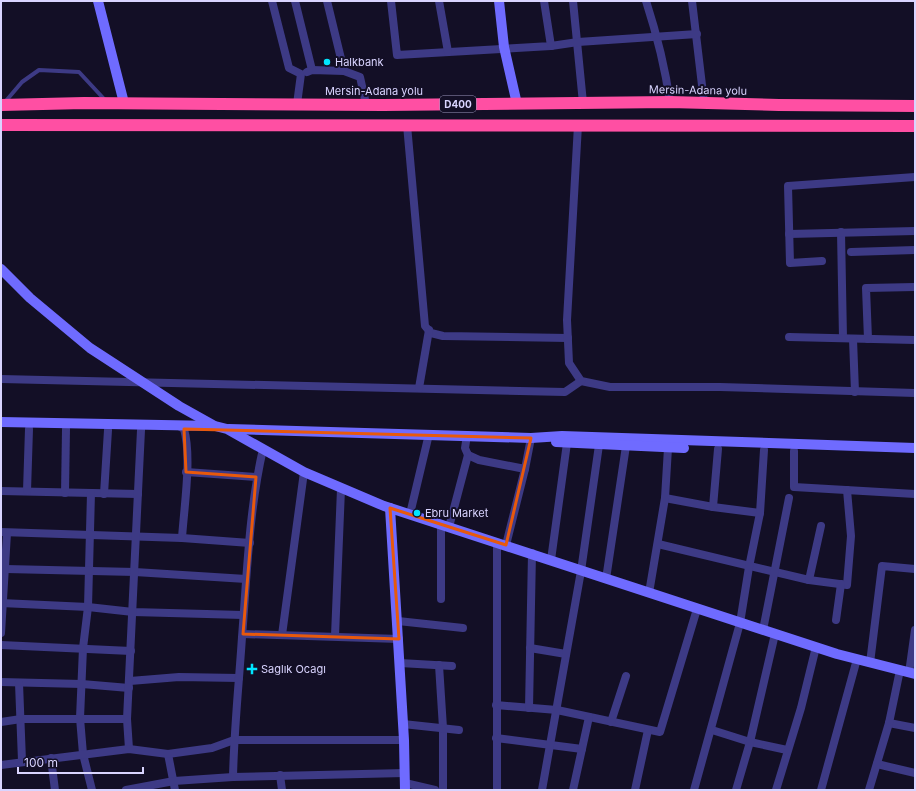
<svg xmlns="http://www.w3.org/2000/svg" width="916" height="791" font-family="Inter,sans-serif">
  <rect width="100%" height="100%" fill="#130f26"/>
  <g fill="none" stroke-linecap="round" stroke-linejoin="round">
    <polyline stroke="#3d3a85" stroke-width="4" points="5,102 22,82 39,70 79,72 105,100"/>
    <g stroke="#3d3a85" stroke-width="8">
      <polyline points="272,1 289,68 301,74 297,104"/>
      <polyline points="295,1 312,70"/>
      <polyline points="327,1 344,71 360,77 366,104"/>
      <polyline points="391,1 397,55 551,46 544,1"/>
      <polyline points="439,1 448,52"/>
      <polyline points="573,1 583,103"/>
      <path d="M646,1C657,35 665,67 670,102"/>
      <polyline points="692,1 704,102"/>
      <polyline points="551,46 578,42 697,34"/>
      <polyline points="307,72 312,70 344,71"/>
      <polyline points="407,125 425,326 431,333 443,336 568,338"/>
      <polyline points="578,125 567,320 569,363 581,381 610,387 720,387 915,393"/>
      <polyline points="841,232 843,338"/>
      <polyline points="789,234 915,231"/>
      <polyline points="851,252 915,250"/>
      <polyline points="822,261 790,263 788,186 915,177"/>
      <polyline points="789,337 915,340"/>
      <polyline points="853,339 855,392"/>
      <polyline points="868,339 866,288 915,287"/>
      <polyline points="1,379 565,392 581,381"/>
      <polyline points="419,388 429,330"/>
      <path d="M179,426L184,429C192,457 184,508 182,538"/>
      <polyline points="794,451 794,487 915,494"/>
      <polyline points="468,455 479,460 525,469"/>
      <polyline points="186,472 256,477"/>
      <polyline points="1,491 138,494"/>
      <polyline points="27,491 29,429"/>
      <polyline points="65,493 66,429"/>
      <polyline points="91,493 88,607 83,648 80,718 83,754 92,790"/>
      <polyline points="104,494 108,430"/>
      <polyline points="665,498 713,507 760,513"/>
      <polyline points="713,507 718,449"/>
      <polyline points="410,514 429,434"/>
      <polyline points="441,524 441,599"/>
      <polyline points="449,527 468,455 465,448 467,435"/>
      <polyline points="1,532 182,538 250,543"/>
      <polyline points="658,544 809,580 847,585 851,536 847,490"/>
      <polyline points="506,545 525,469 531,438"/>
      <polyline points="551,560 567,443"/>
      <polyline points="6,569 135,572 246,579"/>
      <polyline points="606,579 626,446"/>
      <polyline points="809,580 821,526"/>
      <polyline points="649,593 665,498 668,448"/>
      <polyline points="1,603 88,607 133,612 243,615"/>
      <polyline points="836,620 841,584"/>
      <polyline points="398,621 463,628"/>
      <polyline points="763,630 789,498"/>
      <polyline points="1,633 7,533"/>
      <polyline points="243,634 399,639"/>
      <polyline points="282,635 304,472"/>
      <polyline points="335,636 341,489"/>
      <polyline points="1,645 131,651"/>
      <polyline points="530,648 566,654"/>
      <polyline points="400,663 452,666"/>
      <polyline points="870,663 882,566 915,569"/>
      <polyline points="439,665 443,728 443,790"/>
      <polyline points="909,673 915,630"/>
      <polyline points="130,681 179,677 239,678"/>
      <polyline points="1,682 82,684 129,688"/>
      <polyline points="19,683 22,761"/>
      <polyline points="496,705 557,710 660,732 697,609"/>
      <polyline points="529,708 532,553"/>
      <polyline points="1,722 21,719 127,719"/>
      <polyline points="611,722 626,676"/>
      <polyline points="889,723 915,728"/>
      <polyline points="403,724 459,730"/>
      <polyline points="712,730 750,742 787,750"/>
      <polyline points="496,738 582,749"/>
      <polyline points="129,749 127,719 141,430"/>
      <polyline points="168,754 175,790"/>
      <polyline points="51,758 55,790"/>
      <polyline points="877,764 915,773"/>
      <polyline points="1,765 129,749 168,754 212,748 234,740 404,740"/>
      <polyline points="280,775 282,790"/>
      <path d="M233,777C234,730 239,683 242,637C247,574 249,510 263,449"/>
      <polyline points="405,783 435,790"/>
      <polyline points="126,790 174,781 233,777 405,773"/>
      <polyline points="497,790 497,543"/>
      <polyline points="542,790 581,571 599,445"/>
      <polyline points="573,790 589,717"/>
      <polyline points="635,790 648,730"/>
      <polyline points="694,790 740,623 749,567 760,513 764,450"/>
      <polyline points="736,790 750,742 775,634"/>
      <polyline points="776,790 801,708 816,647"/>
      <polyline points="821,790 857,659"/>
      <polyline points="869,790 889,723 900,670"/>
    </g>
    <g stroke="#6f6bff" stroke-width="10">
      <polyline points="98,1 124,103"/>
      <polyline points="499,1 504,47 517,104"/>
      <polyline points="1,269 30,298 90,348 179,406 213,425"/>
      <polyline points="1,422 215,426 227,429 304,472 384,506 837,654 915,674"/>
      <polyline points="229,429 531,438 562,436 915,448"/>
      <polyline points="556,442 684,448"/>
      <polyline points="390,508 404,740 405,790"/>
    </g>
    <g stroke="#ff4fa3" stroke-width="12">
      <polyline points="1,105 84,103 383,105 670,102 779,105 915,106"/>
      <polyline points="1,125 915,126"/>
    </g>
  </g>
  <path fill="none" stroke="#e8590c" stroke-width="3" stroke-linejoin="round" d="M184,429L531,438L506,545L390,508L399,639L243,634L256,477L186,472Z"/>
  <g fill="#00e5ff" stroke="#130f26" stroke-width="1.5">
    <circle cx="327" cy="62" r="4"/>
    <circle cx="417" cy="513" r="4"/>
    <path d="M250 663h4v4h4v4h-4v4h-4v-4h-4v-4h4z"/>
  </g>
  <g text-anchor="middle" stroke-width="4" stroke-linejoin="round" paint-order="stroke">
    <rect fill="#130f26" stroke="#9e99be" stroke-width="1" x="440" y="96" width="36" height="16" rx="3"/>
    <g font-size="10" font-weight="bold" fill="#d9d4ff">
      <text x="458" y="108">D400</text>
    </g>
    <g font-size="11" fill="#d9d4ff" stroke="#130f26" text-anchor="start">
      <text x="335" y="66">Halkbank</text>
      <text x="425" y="517">Ebru Market</text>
      <text x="261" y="673">Saglık Ocagı</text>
    </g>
    <g font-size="11" fill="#d9d4ff" stroke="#130f26">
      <text transform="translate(698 90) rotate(1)" y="4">Mersin-Adana yolu</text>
      <text x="374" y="95">Mersin-Adana yolu</text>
    </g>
  </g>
  <rect width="916" height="791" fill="none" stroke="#d9d4ff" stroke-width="4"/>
  <path d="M18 767v6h125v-6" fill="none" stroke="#d9d4ff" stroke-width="2"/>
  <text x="24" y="767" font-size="12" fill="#d9d4ff" stroke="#130f26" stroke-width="3" paint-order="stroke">100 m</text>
</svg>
